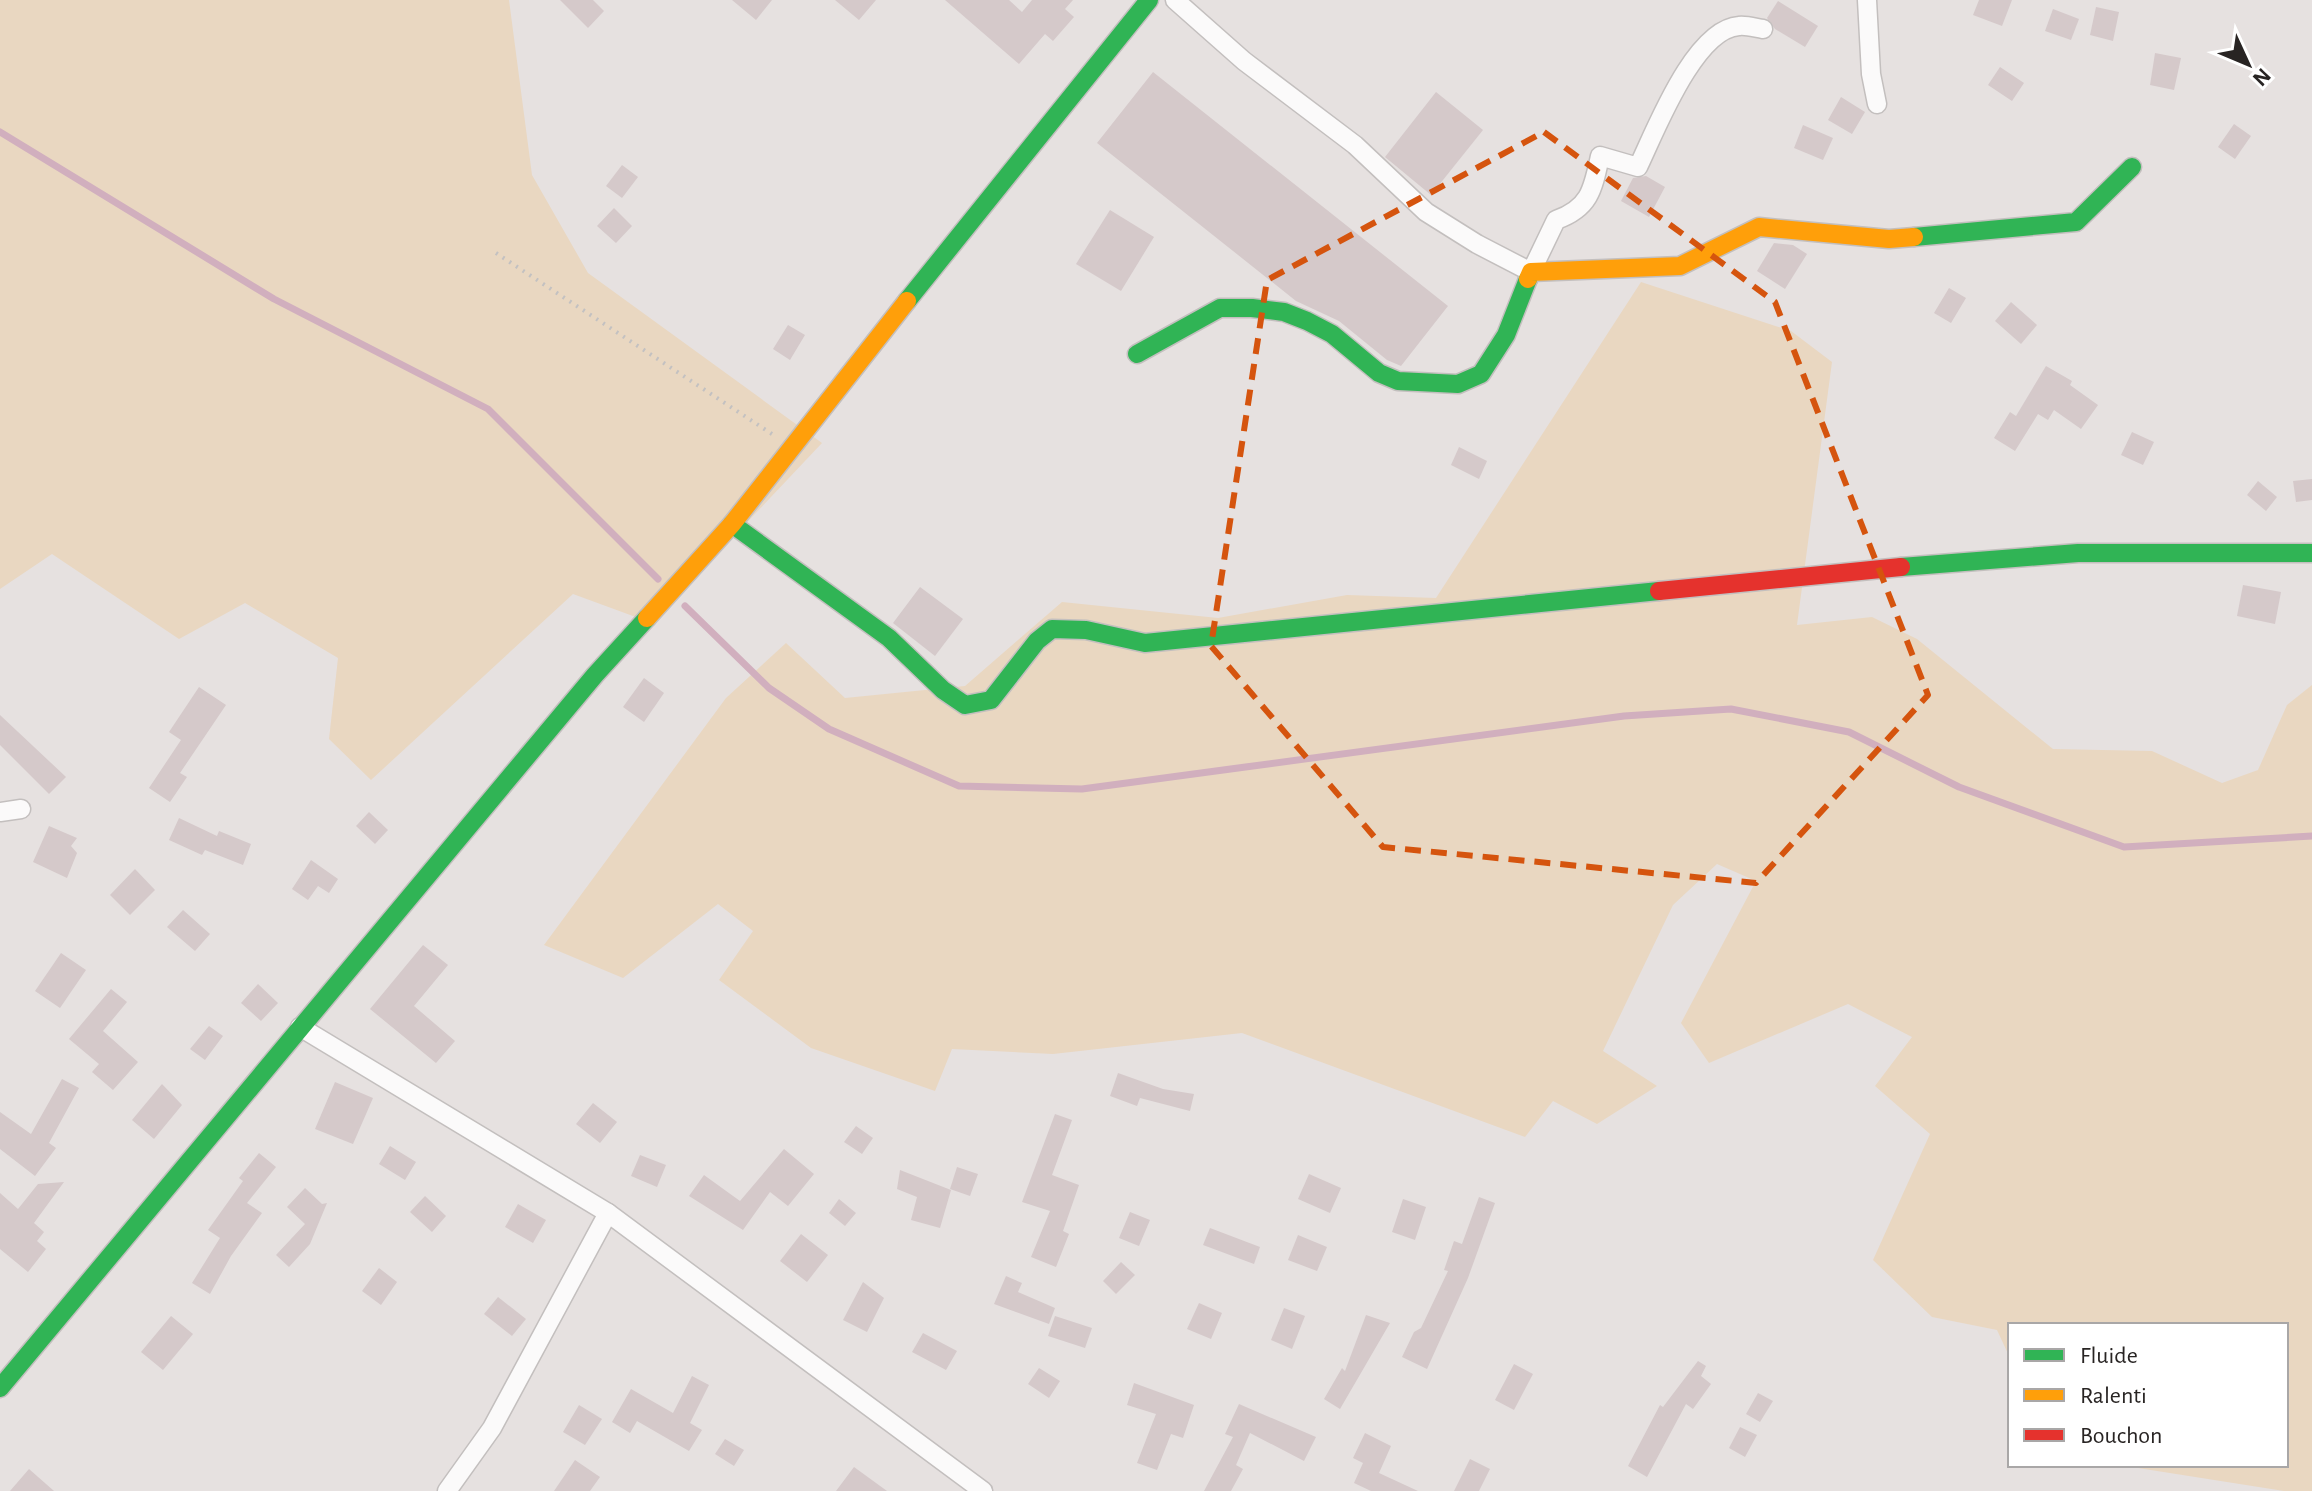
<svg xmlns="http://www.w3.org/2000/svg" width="2312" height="1491" font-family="'Alegreya Sans',sans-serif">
  <rect width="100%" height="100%" fill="#e6e1e0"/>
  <g fill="#e9d7c1">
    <polygon points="0,0 509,0 532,175 588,273 822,443 652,623 573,594 371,780 329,739 338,658 245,603 179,639 52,554 0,589"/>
    <polygon points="1641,282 1791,331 1832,362 1797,625 1872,617 1917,639 2053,749 2152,751 2222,783 2258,770 2287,705 2312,685 2312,1491 2284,1491 2119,1465 2286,1465 2286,1325 2010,1325 2010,1358 1997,1330 1932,1317 1873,1260 1930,1134 1875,1086 1912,1037 1848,1004 1709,1063 1681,1023 1756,881 1717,864 1673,905 1603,1051 1657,1086 1597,1124 1553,1101 1525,1137 1242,1033 1053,1054 952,1049 935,1091 811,1048 719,980 753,931 718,904 623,978 544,945 726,698 786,643 845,698 965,686 1062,602 1218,618 1347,595 1436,598"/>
  </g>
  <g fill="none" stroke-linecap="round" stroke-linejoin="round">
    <g stroke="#d1afbe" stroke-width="7">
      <polyline points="0,132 274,299 488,409 658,579"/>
      <polyline points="685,606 769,688 829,729 959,786 1082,789 1624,716 1731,709 1849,732 1959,787 2124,847 2312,836"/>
    </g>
  </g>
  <g fill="#d5c9ca">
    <polygon points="560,0 593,0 604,11 588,28"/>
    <polygon points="732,0 772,0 756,20"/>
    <polygon points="835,0 876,0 859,20"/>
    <polygon points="945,0 1009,0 1022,12 1032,0 1073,0 1065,9 1074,17 1053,41 1045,34 1019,64"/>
    <polygon points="1979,0 2012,0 2002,26 1973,15"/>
    <polygon points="1778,1 1818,26 1805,47 1775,29 1767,18"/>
    <polygon points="2096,7 2119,12 2113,41 2090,35"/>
    <polygon points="2053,9 2079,19 2071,40 2045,31"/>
    <polygon points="2155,53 2181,58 2174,90 2150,85"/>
    <polygon points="2000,67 2024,83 2012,101 1988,85"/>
    <polygon points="1153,72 1448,306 1401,366 1387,360 1339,321 1296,301 1097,143"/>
    <polygon points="1436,92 1483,130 1431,195 1385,157"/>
    <polygon points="1841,97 1865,112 1852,134 1828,120"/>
    <polygon points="2234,124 2251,136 2235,159 2218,147"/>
    <polygon points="1803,125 1833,138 1823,160 1794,148"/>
    <polygon points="622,165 638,177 622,198 606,186"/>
    <polygon points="1646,176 1665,187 1649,217 1621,201 1633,178"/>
    <polygon points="614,208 632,226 616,243 597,226"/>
    <polygon points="1110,210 1154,237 1121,291 1076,264"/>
    <polygon points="1774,243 1793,245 1807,254 1785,289 1757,271"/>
    <polygon points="1949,288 1966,298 1951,323 1934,313"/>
    <polygon points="2011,302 2037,325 2021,344 1995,321"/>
    <polygon points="788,325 805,335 790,360 773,349"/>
    <polygon points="2046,366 2072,381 2070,385 2098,405 2081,429 2054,410 2048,420 2038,414 2015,451 1994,438 2010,412 2016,416"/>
    <polygon points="2132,432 2154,442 2143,465 2121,455"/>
    <polygon points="1459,447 1487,461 1479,479 1451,465"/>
    <polygon points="2312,479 2312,500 2296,502 2293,481"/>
    <polygon points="2258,481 2277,497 2266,511 2247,495"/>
    <polygon points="2243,585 2281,592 2275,624 2237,616"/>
    <polygon points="920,587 963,619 935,656 893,623"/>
    <polygon points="644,678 664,693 644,722 623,707"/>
    <polygon points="199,687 226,705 180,773 187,777 170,802 149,788 181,740 169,732"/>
    <polygon points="0,715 66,777 49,794 0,745"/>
    <polygon points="369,812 388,830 375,844 356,826"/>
    <polygon points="179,818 217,836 219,831 251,844 243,865 205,850 202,855 169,840"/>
    <polygon points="49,826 77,838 71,846 77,853 67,878 33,862"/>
    <polygon points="311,860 338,879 329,893 318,886 308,900 292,889"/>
    <polygon points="135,869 155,890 130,915 110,895"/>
    <polygon points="183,910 210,934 195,951 167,927"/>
    <polygon points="423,945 448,965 414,1006 455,1041 436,1063 370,1009"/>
    <polygon points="61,953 86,970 60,1008 35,991"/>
    <polygon points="258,984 278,1003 261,1021 241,1003"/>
    <polygon points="111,989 127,1002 103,1031 138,1062 113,1090 92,1072 99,1064 69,1039"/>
    <polygon points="209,1026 223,1036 205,1060 190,1049"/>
    <polygon points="1118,1073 1163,1089 1194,1094 1190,1111 1140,1098 1137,1106 1110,1096"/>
    <polygon points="62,1079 79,1088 49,1143 56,1148 35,1176 0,1149 0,1112 31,1134"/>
    <polygon points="335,1082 373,1098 353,1144 315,1129"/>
    <polygon points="162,1084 182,1105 154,1139 132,1120"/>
    <polygon points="593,1103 617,1122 600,1143 576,1124"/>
    <polygon points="1055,1114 1072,1120 1052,1175 1079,1185 1063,1231 1069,1234 1056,1267 1031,1257 1050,1211 1022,1202"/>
    <polygon points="856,1126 873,1138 862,1154 844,1142"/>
    <polygon points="390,1146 416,1162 405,1180 379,1164"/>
    <polygon points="784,1149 814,1174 788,1206 770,1192 743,1230 689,1196 704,1175 740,1201"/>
    <polygon points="259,1153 276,1167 247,1203 262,1213 231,1256 210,1294 192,1283 220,1238 208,1230 243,1181 239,1178"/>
    <polygon points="640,1155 666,1165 657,1187 631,1176"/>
    <polygon points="957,1167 978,1174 970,1196 950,1189"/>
    <polygon points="900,1170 951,1190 940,1228 911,1220 917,1197 897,1189"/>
    <polygon points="1309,1174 1341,1188 1330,1213 1298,1199"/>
    <polygon points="64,1182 34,1223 44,1232 37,1241 46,1249 28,1272 0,1249 0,1193 18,1209 38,1184"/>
    <polygon points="305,1188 322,1204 327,1203 310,1244 289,1267 276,1255 305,1224 287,1207"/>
    <polygon points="425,1196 446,1216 432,1232 410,1212"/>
    <polygon points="1479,1197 1495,1203 1468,1278 1427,1369 1402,1357 1414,1332 1421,1328 1448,1271 1444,1270 1454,1241 1462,1244"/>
    <polygon points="839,1199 856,1213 845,1226 829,1213"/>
    <polygon points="1403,1199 1426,1207 1415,1240 1392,1232"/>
    <polygon points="518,1204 546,1220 533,1243 505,1227"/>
    <polygon points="1130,1212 1150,1220 1139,1246 1119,1238"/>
    <polygon points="1210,1228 1260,1247 1254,1264 1203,1245"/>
    <polygon points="801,1234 828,1255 807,1282 780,1261"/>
    <polygon points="1298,1235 1327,1247 1317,1271 1288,1260"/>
    <polygon points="1121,1262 1135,1275 1116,1294 1103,1281"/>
    <polygon points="379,1268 397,1282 381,1305 362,1291"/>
    <polygon points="1006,1276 1022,1283 1018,1292 1055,1308 1049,1324 994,1304"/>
    <polygon points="863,1282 884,1298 867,1332 843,1320"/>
    <polygon points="498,1297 526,1319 512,1336 484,1314"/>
    <polygon points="1199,1303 1222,1313 1211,1339 1187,1329"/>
    <polygon points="1284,1308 1305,1316 1292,1349 1271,1340"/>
    <polygon points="1366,1315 1390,1323 1340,1409 1324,1399 1342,1368 1345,1371"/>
    <polygon points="171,1316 193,1334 163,1370 141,1352"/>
    <polygon points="1055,1316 1092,1328 1085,1348 1048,1336"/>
    <polygon points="923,1333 957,1351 946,1370 912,1352"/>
    <polygon points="1698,1361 1706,1366 1701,1376 1711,1384 1693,1409 1686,1404 1647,1477 1628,1466 1660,1405 1663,1407"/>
    <polygon points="1514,1364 1533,1374 1514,1410 1495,1400"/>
    <polygon points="1039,1368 1060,1381 1049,1398 1028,1384"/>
    <polygon points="692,1376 709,1385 690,1423 702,1430 689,1451 637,1421 630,1433 612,1422 631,1389 673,1413"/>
    <polygon points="1134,1383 1194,1405 1183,1438 1171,1434 1157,1470 1137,1463 1156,1414 1127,1405"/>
    <polygon points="1758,1393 1773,1401 1760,1422 1746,1414"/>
    <polygon points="1239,1404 1316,1437 1304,1461 1250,1433 1236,1465 1243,1469 1231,1491 1204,1491 1233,1437 1225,1434"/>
    <polygon points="579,1405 602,1419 585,1445 563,1432"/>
    <polygon points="1740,1427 1757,1435 1745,1457 1729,1448"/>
    <polygon points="1365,1433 1391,1446 1379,1473 1418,1491 1371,1491 1354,1483 1363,1463 1353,1458"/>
    <polygon points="725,1439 744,1450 734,1466 715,1454"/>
    <polygon points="1470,1459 1490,1469 1479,1491 1454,1491"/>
    <polygon points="575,1460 600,1477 590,1491 554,1491"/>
    <polygon points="854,1467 887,1491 836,1491"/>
    <polygon points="29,1469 54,1491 10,1491"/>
  </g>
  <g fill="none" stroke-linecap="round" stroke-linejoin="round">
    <defs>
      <g id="street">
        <path d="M1175,0L1244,61L1355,145L1426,212L1477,244L1531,272L1556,220C1590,208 1593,189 1600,156L1638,167C1655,132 1694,29 1739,26C1746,25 1756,28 1763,29"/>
        <polyline points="1867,0 1871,74 1877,104"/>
        <polyline points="0,812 21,809"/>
        <polyline points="300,1027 608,1213 983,1491"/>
        <polyline points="447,1491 492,1428 608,1213"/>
      </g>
      <g id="fast">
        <polyline points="1914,237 2076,222 2132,167"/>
        <polyline points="907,301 1149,0"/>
        <polyline points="1137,354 1220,308 1252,308 1284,312 1307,321 1332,334 1379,373 1398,381 1458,384 1481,374 1506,335 1528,279"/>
        <polyline points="732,524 889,638 943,690 965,705 991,700 1037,641 1052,629 1086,630 1145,643 1659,591"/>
        <polyline points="1901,567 2078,553 2312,553"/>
        <polyline points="0,1388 595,675 647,618"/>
      </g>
      <g id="slow">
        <polyline points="1528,279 1531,272 1680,266 1759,227 1889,239 1914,237"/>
        <polyline points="647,618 732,524 907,301"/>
      </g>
      <polyline id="jam" points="1659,591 1901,567"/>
    </defs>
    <use href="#street" stroke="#c3bfbe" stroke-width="21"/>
    <use href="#fast" stroke="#c3bfbe" stroke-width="21"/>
    <use href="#slow" stroke="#c3bfbe" stroke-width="21"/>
    <use href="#jam" stroke="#c3bfbe" stroke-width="21"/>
    <polyline stroke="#c3c1c1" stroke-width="4" stroke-dasharray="2 6" stroke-linecap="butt" points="496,253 772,434"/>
    <use href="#street" stroke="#fbfafa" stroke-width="18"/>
    <use href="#fast" stroke="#30b455" stroke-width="18"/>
    <use href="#slow" stroke="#ff9f0a" stroke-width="18"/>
    <use href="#jam" stroke="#e5322d" stroke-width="18"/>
  </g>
  <path fill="none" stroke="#d5540e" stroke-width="6" stroke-dasharray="16 10" stroke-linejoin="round" d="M1544,132L1775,302L1928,695L1756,883L1383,847L1211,646L1267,280Z"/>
  <rect x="2008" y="1323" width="280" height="144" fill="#ffffff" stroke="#a9a7a7" stroke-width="2"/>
  <rect x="2024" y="1349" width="40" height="12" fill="#30b455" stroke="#a9a7a7" stroke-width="2"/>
  <text x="2080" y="1363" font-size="24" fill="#282423">Fluide</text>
  <rect x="2024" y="1389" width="40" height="12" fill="#ff9f0a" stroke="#a9a7a7" stroke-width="2"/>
  <text x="2080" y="1403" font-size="24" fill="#282423">Ralenti</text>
  <rect x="2024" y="1429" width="40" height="12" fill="#e5322d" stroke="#a9a7a7" stroke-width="2"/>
  <text x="2080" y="1443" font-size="24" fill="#282423">Bouchon</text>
  <g transform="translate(2248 64) rotate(134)" stroke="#ffffff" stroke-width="6" paint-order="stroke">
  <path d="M0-6L14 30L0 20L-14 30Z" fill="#282423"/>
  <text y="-12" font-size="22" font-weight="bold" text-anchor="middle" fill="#282423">N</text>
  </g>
</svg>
